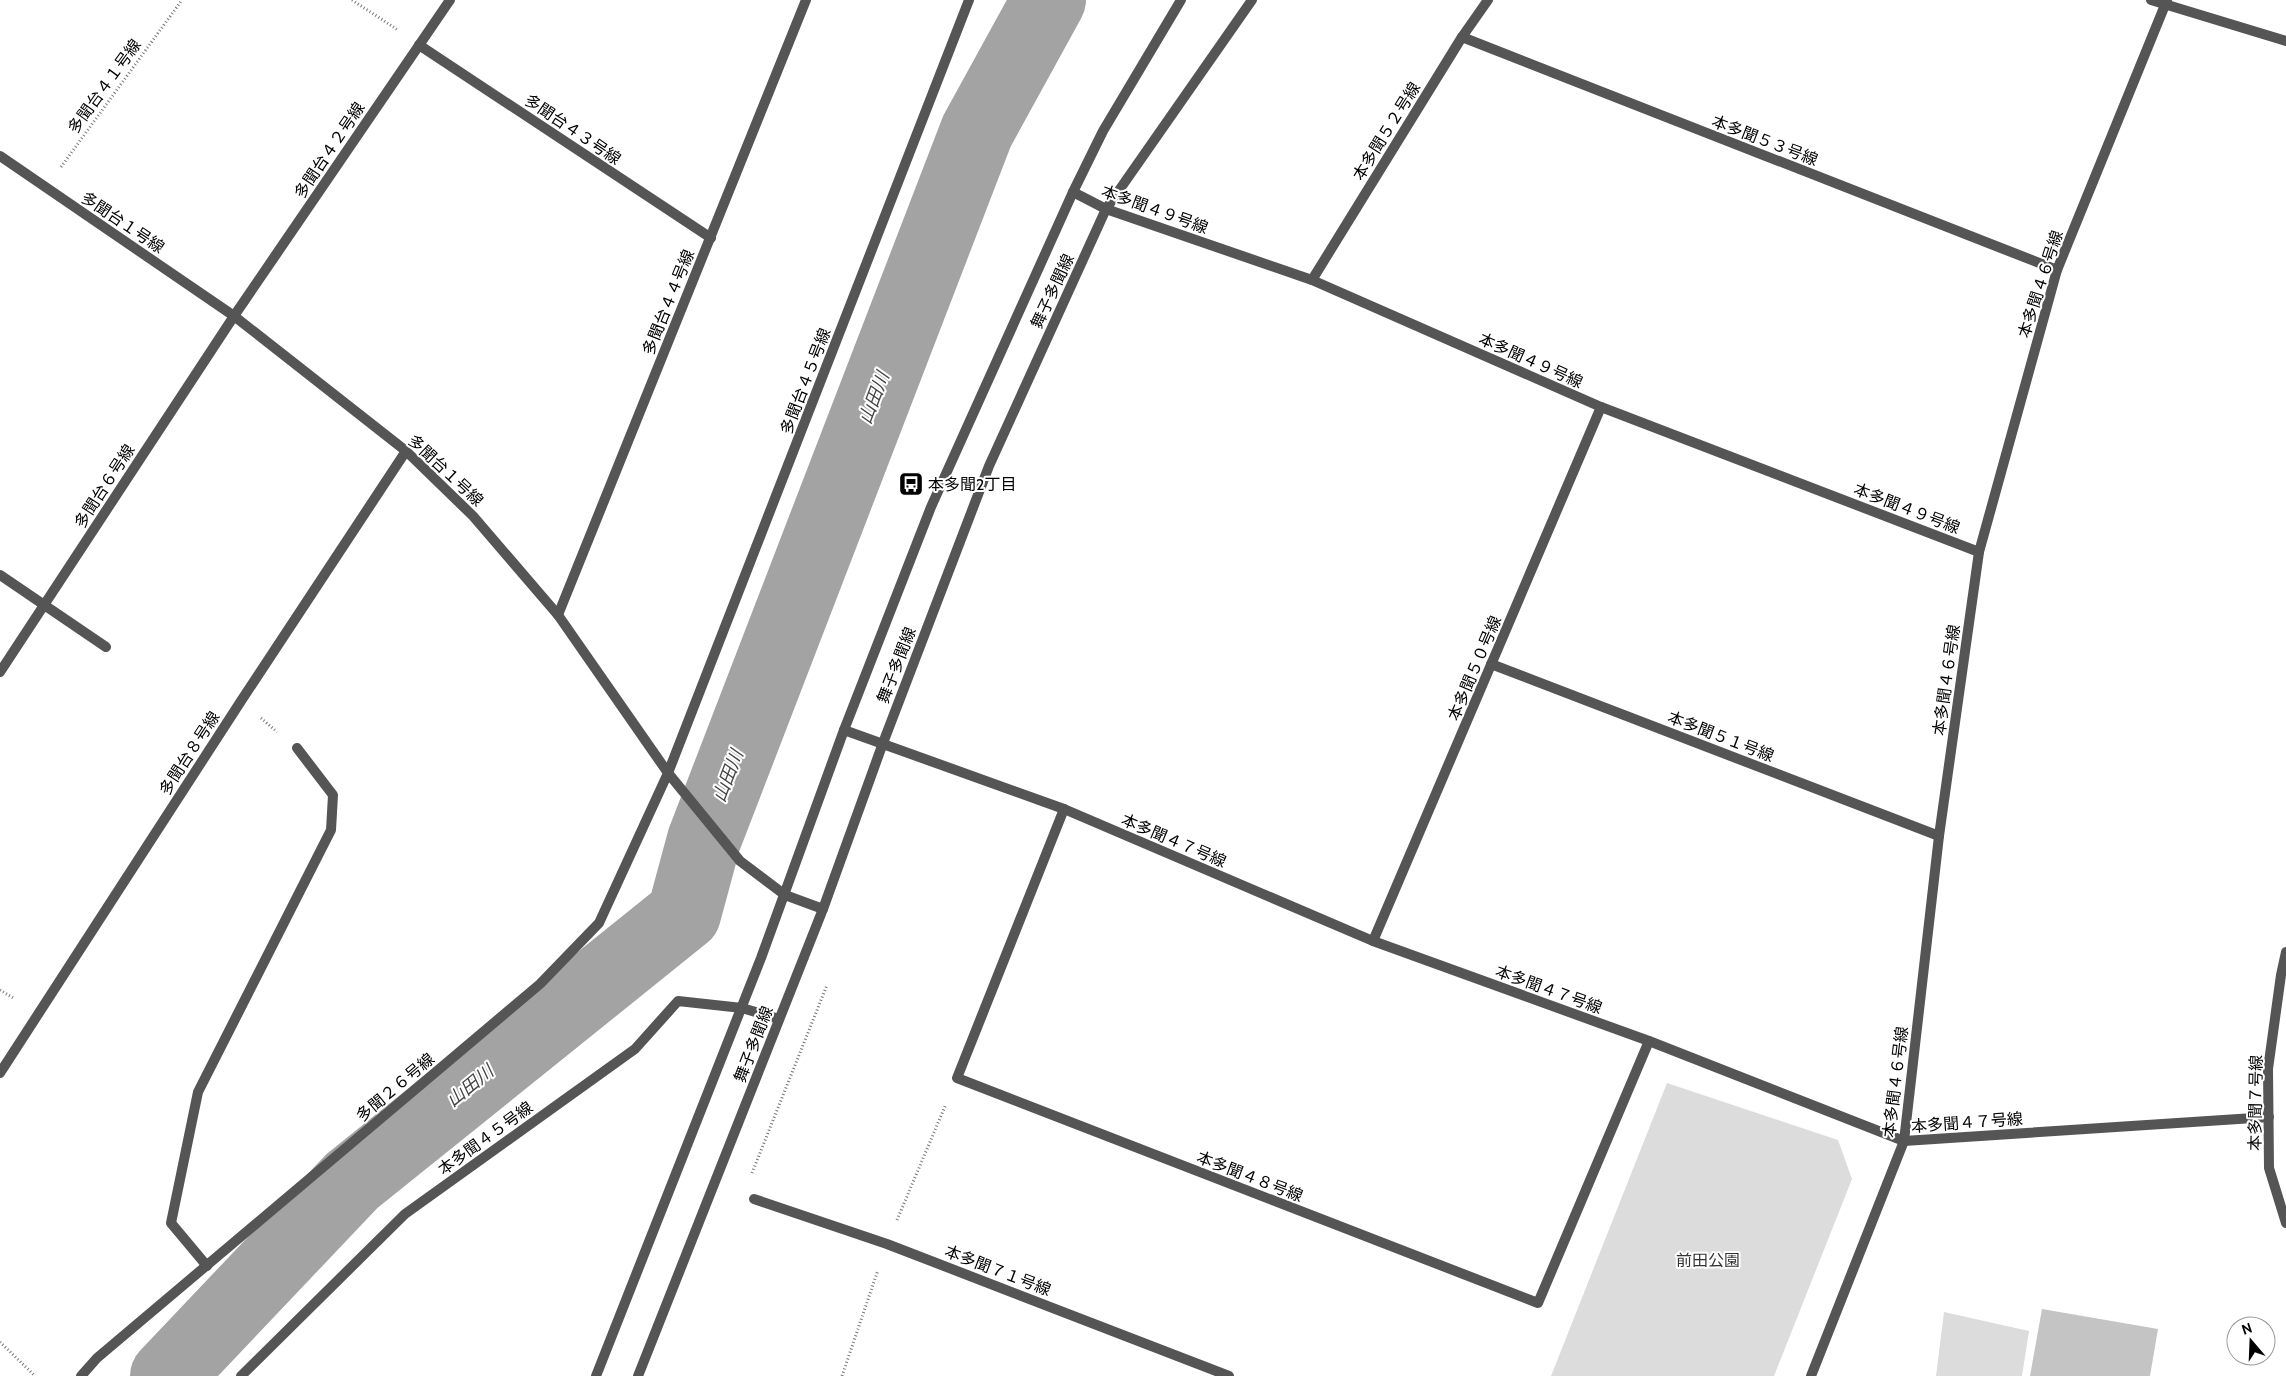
<svg xmlns="http://www.w3.org/2000/svg" width="2286" height="1376" font-family="Cabin,'Noto Sans JP',sans-serif">
  <rect width="100%" height="100%" fill="#fff"/>
  <g fill="#dcdcdc">
    <polygon points="1667,1083 1838,1140 1852,1179 1774,1376 1551,1376"/>
    <polygon points="1944,1312 2029,1331 2022,1376 1936,1376"/>
  </g>
  <g fill="none" stroke-linecap="round" stroke-linejoin="round">
    <polyline stroke="#a3a3a3" stroke-width="74" points="167,1376 352,1181 684,914 704,840 977,131 1049,0"/>
  </g>
  <polygon fill="#c4c4c4" points="2042,1309 2158,1329 2150,1376 2030,1376"/>
  <g fill="none" stroke-linecap="round" stroke-linejoin="round">
    <g stroke="#777" stroke-width="3" stroke-dasharray="1 2.5" stroke-linecap="butt">
      <polyline points="352,0 398,30"/>
      <polyline points="61,167 182,0"/>
      <polyline points="261,718 277,732"/>
      <polyline points="0,990 15,999"/>
      <polyline points="752,1173 827,985"/>
      <polyline points="897,1220 946,1104"/>
      <polyline points="0,1342 35,1376"/>
      <polyline points="842,1376 878,1270"/>
    </g>
    <polyline stroke="#555" stroke-width="10" points="754,1199 887,1244 1229,1376"/>
    <g stroke="#555" stroke-width="10">
      <polyline points="2151,0 2286,41"/>
      <polyline points="1462,37 2057,270"/>
      <polyline points="419,45 711,238"/>
      <polyline points="1073,192 1106,209 1312,280 1601,407 1979,552"/>
      <polyline points="1312,280 1462,37 1488,0"/>
      <polyline points="0,575 106,647"/>
      <polyline points="558,615 806,0"/>
      <polyline points="1491,664 1939,836"/>
      <polyline points="0,672 234,316 450,0"/>
      <polyline points="844,730 1064,809 1373,941 1649,1041 1904,1141 2269,1117"/>
      <polyline points="1064,809 957,1078 1538,1303 1649,1041"/>
      <polyline points="1373,941 1601,407"/>
      <polyline points="0,1073 241,701 406,451"/>
      <polyline points="207,1266 171,1223 198,1092 331,830 333,795 297,748"/>
      <polyline points="81,1376 97,1358 540,984 599,923 668,773 969,0"/>
      <polyline points="241,1376 405,1214 635,1049 678,1001 742,1008 779,1019"/>
      <polyline points="1811,1376 1904,1141 1939,836 1979,552 2057,270 2167,0"/>
    </g>
    <g stroke="#555" stroke-width="10">
      <polyline points="0,156 234,316 406,451 473,516 558,615 668,773 740,861 785,895 823,909"/>
      <polyline points="2286,952 2281,975 2268,1069 2269,1168 2286,1223"/>
      <polyline points="596,1376 761,958 844,730 931,507 1073,192 1103,131 1181,0"/>
      <polyline points="638,1376 823,909 883,743 989,466 1106,209 1252,0"/>
    </g>
  </g>
  <defs>
    <symbol id="bus-square" viewBox="-11 -11 22 22"><rect x="-9" y="-9" width="18" height="18" rx="4" fill="#000" stroke="#fff"/><path d="M-5-6H5V4H4V6H2V4H-2V6H-4V4H-5ZM-3.5-4V0h7V-4ZM-3.5 1.2v1.5H-2V1.2ZM2 1.2v1.5H3.5V1.2Z" fill="#fff"/></symbol>
  </defs>
  <g fill-rule="evenodd">
    <use href="#bus-square" x="897" y="470" width="28" height="28"/>
  </g>
  <g text-anchor="middle" stroke-width="4" stroke-linejoin="round" paint-order="stroke">
    <g font-size="16" fill="#000" stroke="#fff">
      <text transform="translate(104 86) rotate(-54)" y="6">多聞台４１号線</text>
      <text transform="translate(573 129) rotate(34)" y="6">多聞台４３号線</text>
      <text transform="translate(1386 131) rotate(-58)" y="6">本多聞５２号線</text>
      <text transform="translate(1765 140) rotate(21)" y="6">本多聞５３号線</text>
      <text transform="translate(329 150) rotate(-56)" y="6">多聞台４２号線</text>
      <text transform="translate(1155 209) rotate(20)" y="6">本多聞４９号線</text>
      <text transform="translate(123 222) rotate(34)" y="6">多聞台１号線</text>
      <text transform="translate(2040 284) rotate(-72)" y="6">本多聞４６号線</text>
      <text transform="translate(1052 291) rotate(-65)" y="6">舞子多聞線</text>
      <text transform="translate(668 302) rotate(-68)" y="6">多聞台４４号線</text>
      <text transform="translate(1531 360) rotate(24)" y="6">本多聞４９号線</text>
      <text transform="translate(805 381) rotate(-69)" y="6">多聞台４５号線</text>
      <text transform="translate(446 470) rotate(43)" y="6">多聞台１号線</text>
      <text transform="translate(104 486) rotate(-57)" y="6">多聞台６号線</text>
      <text transform="translate(1907 508) rotate(21)" y="6">本多聞４９号線</text>
      <text transform="translate(896 665) rotate(-69)" y="6">舞子多聞線</text>
      <text transform="translate(1474 668) rotate(-67)" y="6">本多聞５０号線</text>
      <text transform="translate(1946 680) rotate(-82)" y="6">本多聞４６号線</text>
      <text transform="translate(1721 736) rotate(21)" y="6">本多聞５１号線</text>
      <text transform="translate(189 753) rotate(-57)" y="6">多聞台８号線</text>
      <text transform="translate(1174 840) rotate(23)" y="6">本多聞４７号線</text>
      <text transform="translate(1549 989) rotate(20)" y="6">本多聞４７号線</text>
      <text transform="translate(753 1044) rotate(-69)" y="6">舞子多聞線</text>
      <text transform="translate(1895 1082) rotate(-83)" y="6">本多聞４６号線</text>
      <text transform="translate(395 1087) rotate(-40)" y="6">多聞２６号線</text>
      <text transform="translate(2255 1103) rotate(-89)" y="6">本多聞７号線</text>
      <text transform="translate(1967 1122) rotate(-4)" y="6">本多聞４７号線</text>
      <text transform="translate(485 1138) rotate(-36)" y="6">本多聞４５号線</text>
      <text transform="translate(1250 1176) rotate(21)" y="6">本多聞４８号線</text>
      <text transform="translate(998 1270) rotate(21)" y="6">本多聞７１号線</text>
    </g>
    <g font-size="16" fill="#000" stroke="#fff" text-anchor="start">
      <text x="928" y="490">本多聞2丁目</text>
    </g>
    <g font-size="16" fill="#333" stroke="#fff">
      <text x="1708" y="1266">前田公園</text>
    </g>
    <g font-size="18" font-style="italic" fill="#444" stroke="#fff">
      <text transform="translate(874 398) rotate(-69)" y="6">山田川</text>
      <text transform="translate(728 776) rotate(-69)" y="6">山田川</text>
      <text transform="translate(470 1086) rotate(-39)" y="6">山田川</text>
    </g>
  </g>
  <g transform="translate(2251 1341) rotate(341)"><circle r="24" fill="#ffffff" stroke="#999999"/>
  <path d="M0-4L9 19L0 12L-9 19Z" fill="#000000"/>
  <text y="-8" font-size="14" font-weight="bold" text-anchor="middle" fill="#000000">N</text>
  </g>
</svg>
